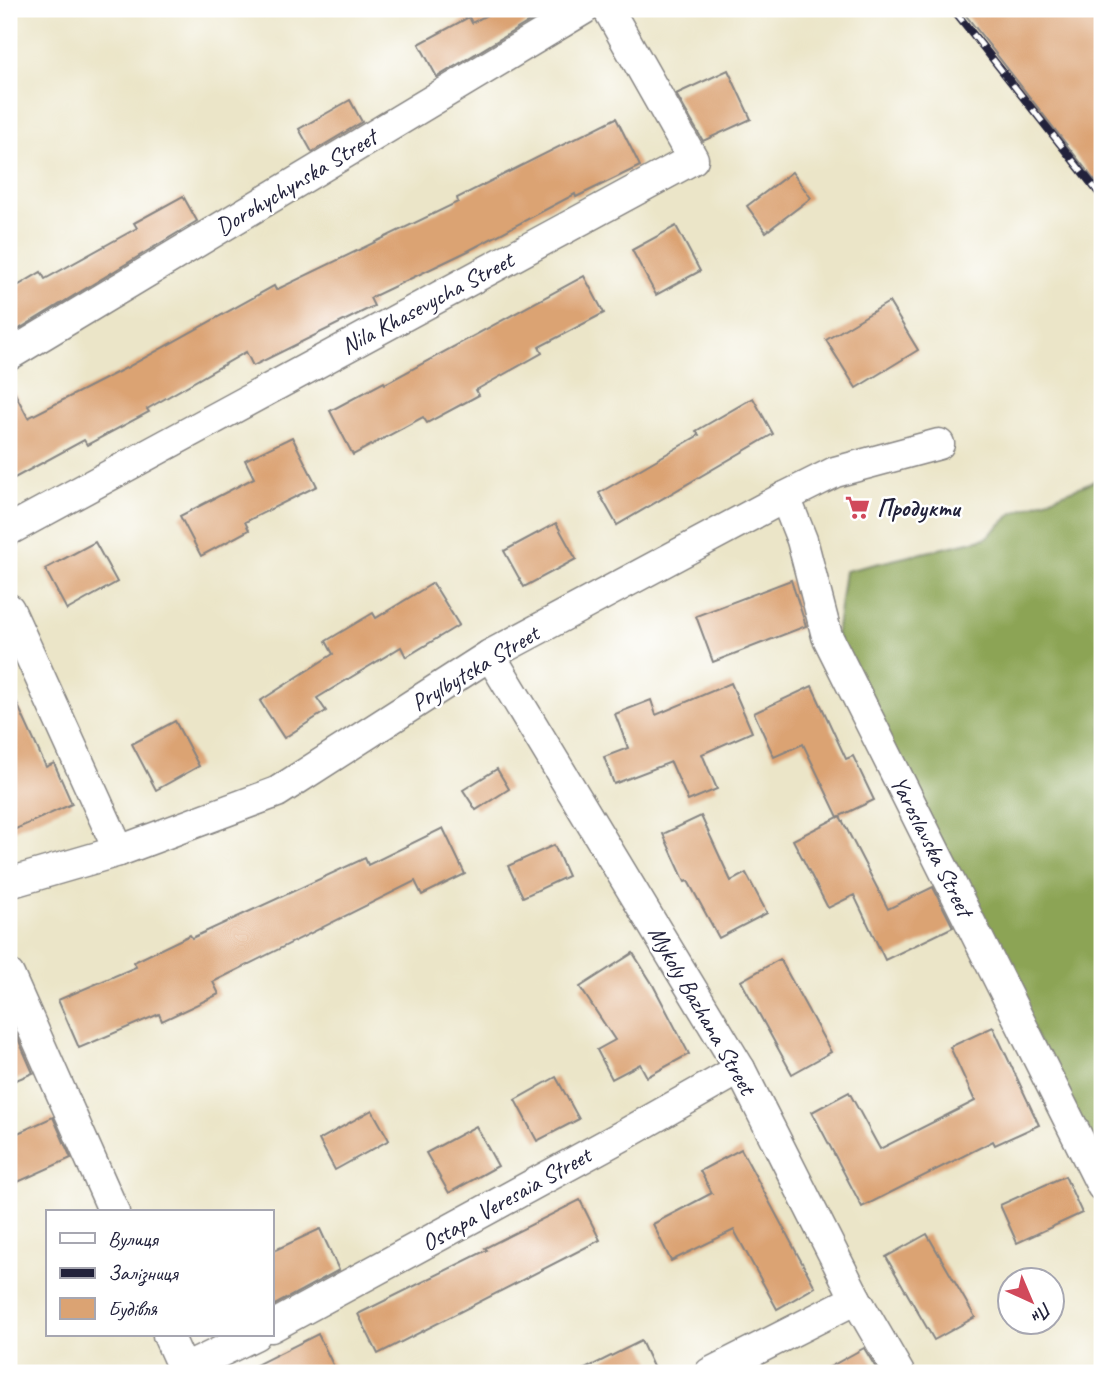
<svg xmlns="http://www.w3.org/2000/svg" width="1111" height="1382" font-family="Caveat,sans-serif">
  <rect width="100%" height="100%" fill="#fff"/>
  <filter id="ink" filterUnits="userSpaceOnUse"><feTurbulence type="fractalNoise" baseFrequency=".0143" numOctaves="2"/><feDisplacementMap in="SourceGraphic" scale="14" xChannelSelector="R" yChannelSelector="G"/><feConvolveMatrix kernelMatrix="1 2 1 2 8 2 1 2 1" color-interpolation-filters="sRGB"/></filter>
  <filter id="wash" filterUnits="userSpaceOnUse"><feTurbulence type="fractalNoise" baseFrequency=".00686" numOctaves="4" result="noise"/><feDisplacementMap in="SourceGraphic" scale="28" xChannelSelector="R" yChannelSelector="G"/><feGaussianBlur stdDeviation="1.57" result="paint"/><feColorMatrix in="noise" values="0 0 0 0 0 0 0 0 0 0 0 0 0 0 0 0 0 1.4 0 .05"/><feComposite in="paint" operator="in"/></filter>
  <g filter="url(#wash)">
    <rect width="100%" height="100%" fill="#ebe5c8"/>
    <polygon fill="#8ca455" stroke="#576348" stroke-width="2" points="1102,478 1102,1169 836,635 845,571 986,538 1013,513"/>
    <g id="blocks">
      <g fill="#dba373">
        <polygon points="498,9 550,9 437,77 419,44 469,17 472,23"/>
        <polygon points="961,9 1102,9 1102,190"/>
        <polygon points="728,70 751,119 703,141 676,94"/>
        <polygon points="350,100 362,122 312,152 299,129"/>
        <polygon points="616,118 640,166 576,197 575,194 468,251 370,298 374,306 253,366 246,352 147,409 149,412 87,445 84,440 9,481 9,382 28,418 126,368 274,286 276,290 458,202 457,198"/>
        <polygon points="792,172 811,198 766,232 747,206"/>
        <polygon points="183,196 197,221 9,335 9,291 41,272 45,279 137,228 134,223"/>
        <polygon points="676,226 700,271 656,295 632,250"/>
        <polygon points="584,276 604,313 539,347 542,353 476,390 479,395 427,423 423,417 353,455 330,411 384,382 385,384"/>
        <polygon points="889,302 918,350 856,388 826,340"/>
        <polygon points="753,398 773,434 617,525 599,493 699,435 696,431"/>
        <polygon points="292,437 317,486 245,522 249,530 201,556 180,516 254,478 245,460"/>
        <polygon points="556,523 576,559 524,587 504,551"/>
        <polygon points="95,542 117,582 67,610 45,569"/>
        <polygon points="791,580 806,626 713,662 696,616"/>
        <polygon points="433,583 459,625 406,657 401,647 317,698 326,711 284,738 260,701 333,654 326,641 373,613 376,618"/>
        <polygon points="731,683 752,732 702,754 717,789 688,801 671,762 614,784 604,757 628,748 615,714 651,700 656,715"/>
        <polygon points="9,686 46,767 54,763 72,804 9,832"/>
        <polygon points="812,686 846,759 853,756 874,800 838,817 803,744 774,757 754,713"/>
        <polygon points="175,721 199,766 156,790 132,744"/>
        <polygon points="497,769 509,789 476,810 463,790"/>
        <polygon points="701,816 731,881 746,873 767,913 719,938 688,881 685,882 663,834"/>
        <polygon points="840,816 888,909 933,887 953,927 885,960 854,895 828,908 793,840"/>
        <polygon points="443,828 465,874 422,895 415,881 213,982 219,994 162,1021 159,1014 79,1048 58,1000 136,967 134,962 190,935 192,938 365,858 368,865"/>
        <polygon points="554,845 568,876 523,897 508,866"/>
        <polygon points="633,953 653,985 689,1054 647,1077 640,1064 612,1079 597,1050 615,1040 580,987"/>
        <polygon points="780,959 831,1052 792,1074 741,981"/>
        <polygon points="9,1018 33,1073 9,1083"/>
        <polygon points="993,1027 1039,1125 995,1145 993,1141 862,1207 812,1112 849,1092 880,1149 975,1101 950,1047"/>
        <polygon points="556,1077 579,1119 537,1141 515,1100"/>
        <polygon points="372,1110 389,1140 335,1170 319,1140"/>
        <polygon points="53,1117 71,1158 9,1186 9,1137"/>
        <polygon points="476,1126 498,1166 449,1193 426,1153"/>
        <polygon points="741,1149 815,1287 777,1309 734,1230 671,1261 653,1224 712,1193 700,1171"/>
        <polygon points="1065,1176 1082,1213 1017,1243 1000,1205"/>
        <polygon points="580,1200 600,1240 378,1354 358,1314 487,1250 485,1248"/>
        <polygon points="320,1229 339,1270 271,1307 271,1252"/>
        <polygon points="927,1234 975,1317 934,1340 886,1257"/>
        <polygon points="318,1334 337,1373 240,1373"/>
        <polygon points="641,1341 656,1373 577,1373"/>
        <polygon points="864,1348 879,1373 819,1373"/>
      </g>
    </g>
  </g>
  <g filter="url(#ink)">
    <use href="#blocks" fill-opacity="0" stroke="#868482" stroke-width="2"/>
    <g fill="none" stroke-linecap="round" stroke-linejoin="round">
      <defs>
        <g id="street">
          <polyline points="9,355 584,9"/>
          <polyline points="785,497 802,540 827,636 1102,1186"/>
          <polyline points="9,530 693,159 608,9"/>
          <polyline points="9,609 119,851"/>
          <polyline points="490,655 740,1069 856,1299 899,1373"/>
          <polyline points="9,883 119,851 277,792 490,655 785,497 835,472 939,444"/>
          <polyline points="9,975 114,1212"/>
          <polyline points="271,1327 622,1136 740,1069"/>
          <polyline points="168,1335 185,1373"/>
          <polyline points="183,1370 255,1335"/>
          <polyline points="710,1373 856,1299"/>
        </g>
      </defs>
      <use href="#street" stroke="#868482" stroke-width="33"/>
      <use href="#street" stroke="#fff" stroke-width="30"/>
      <defs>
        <polyline id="rail" points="953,9 1102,197"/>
      </defs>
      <use href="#rail" stroke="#22223b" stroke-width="8"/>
      <use href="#rail" stroke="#fff" stroke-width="5" stroke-dasharray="16" stroke-linecap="butt"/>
    </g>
  </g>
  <defs>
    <symbol id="supermarket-bare" viewBox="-9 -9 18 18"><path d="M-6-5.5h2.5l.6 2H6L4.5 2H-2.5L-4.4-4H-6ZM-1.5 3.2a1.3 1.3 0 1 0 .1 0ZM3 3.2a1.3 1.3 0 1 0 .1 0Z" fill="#d1495b" stroke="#fff" stroke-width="2.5" paint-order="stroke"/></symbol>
  </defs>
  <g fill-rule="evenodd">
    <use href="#supermarket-bare" x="840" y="490" width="35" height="35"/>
  </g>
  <g text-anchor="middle" stroke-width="5" stroke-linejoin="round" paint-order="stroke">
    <g font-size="24" fill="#22223b" stroke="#fff">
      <text transform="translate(296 182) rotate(-31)" y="8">Dorohychynska Street</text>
      <text transform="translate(427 303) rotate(-28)" y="8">Nila Khasevycha Street</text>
      <text transform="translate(475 668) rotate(-31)" y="8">Prylbytska Street</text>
      <text transform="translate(932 846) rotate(63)" y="8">Yaroslavska Street</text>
      <text transform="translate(702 1010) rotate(60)" y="8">Mykoly Bazhana Street</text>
      <text transform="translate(506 1199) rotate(-29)" y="8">Ostapa Veresaia Street</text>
    </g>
    <g font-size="24" font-weight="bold" fill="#22223b" stroke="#fff" text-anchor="start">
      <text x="877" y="516">Продукти</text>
    </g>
  </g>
  <rect width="1111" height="1382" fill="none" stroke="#fff" stroke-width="35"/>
  <rect x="46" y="1210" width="228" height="126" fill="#ffffff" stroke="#a7a7b1" stroke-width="2"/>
  <rect x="60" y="1233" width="35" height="10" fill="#ffffff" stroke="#a7a7b1" stroke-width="2"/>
  <text x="108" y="1246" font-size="21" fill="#22223b">Вулиця</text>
  <rect x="60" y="1268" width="35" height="10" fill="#22223b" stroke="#a7a7b1" stroke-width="2"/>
  <text x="108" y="1280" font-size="21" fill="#22223b">Залізниця</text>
  <rect x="60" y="1298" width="35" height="21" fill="#dba373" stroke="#a7a7b1" stroke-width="2"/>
  <text x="108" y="1316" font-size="21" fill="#22223b">Будівля</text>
  <g transform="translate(1031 1301) rotate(136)"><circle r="33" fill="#ffffff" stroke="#a7a7b1" stroke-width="2"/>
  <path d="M0-5L12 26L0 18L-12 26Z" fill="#d1495b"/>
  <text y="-10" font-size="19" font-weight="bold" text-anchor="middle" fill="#22223b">Пн</text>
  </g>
</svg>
